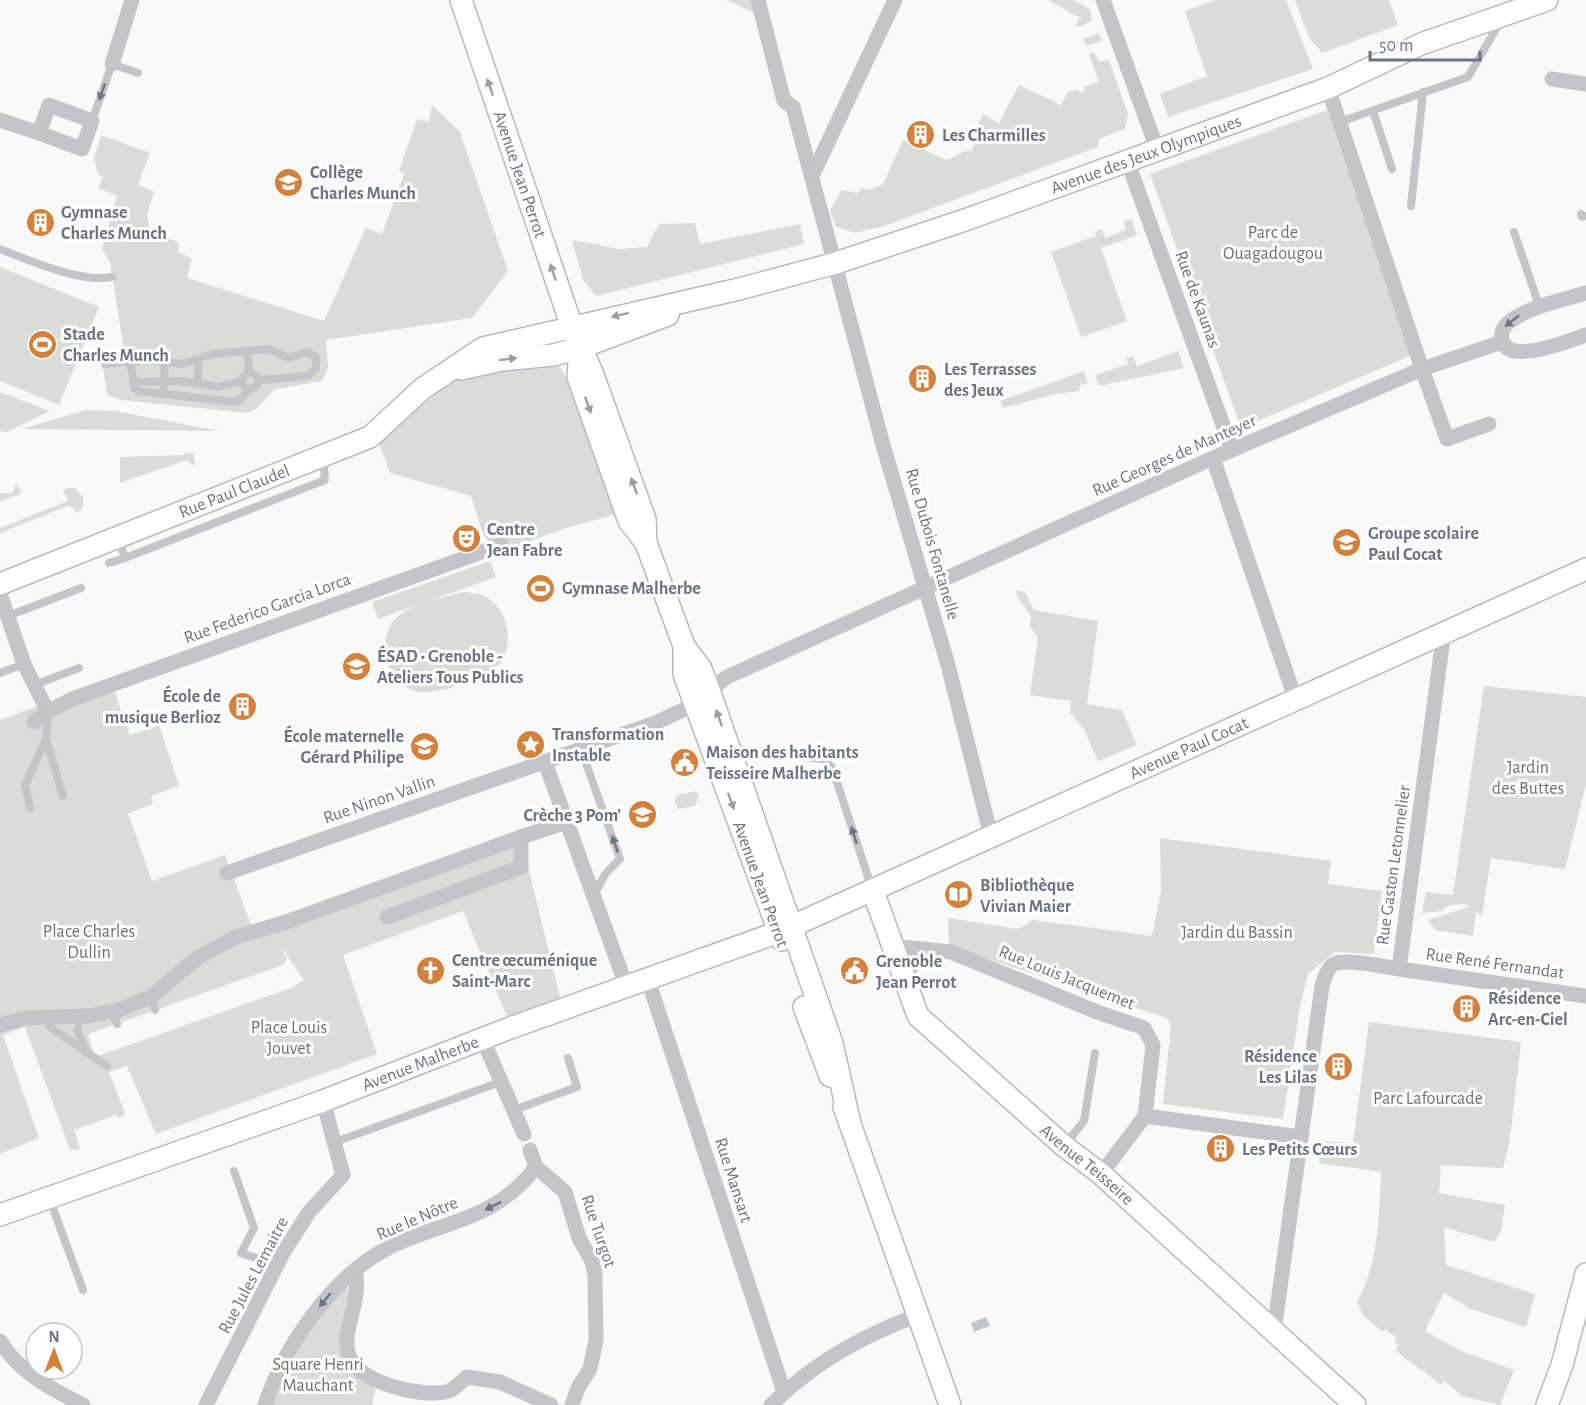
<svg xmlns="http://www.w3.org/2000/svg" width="1586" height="1405" font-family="'Alegreya Sans',sans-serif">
  <rect width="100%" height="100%" fill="#f9f9f7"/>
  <g fill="#d8ded7" fill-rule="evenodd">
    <polygon points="727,0 751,0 754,13"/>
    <polygon points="1048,0 1074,0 1090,9 1092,20 1082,26 1075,26 1080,18"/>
    <polygon points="1215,0 1286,0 1313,69 1168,117 1160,94 1207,76 1185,11"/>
    <polygon points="1295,0 1389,0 1398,25 1322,53 1308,36"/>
    <polygon points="1099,33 1102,41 1086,46 1083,39"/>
    <polygon points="1094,52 1099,62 1109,60 1128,114 1125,129 1099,139 1098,147 884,226 854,233 835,226 830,210 842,190 857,193 862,188 869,190 883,184 903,140 947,160 965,151 972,151 977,139 980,140 982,134 977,128 983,114 999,123 1019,85 1061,105 1067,93 1078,89 1080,93 1085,91 1084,87 1099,82 1089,54"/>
    <polygon points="432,105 460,132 508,271 472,318 326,340 328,368 322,381 275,389 256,409 247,413 122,400 107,395 102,361 125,357 110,262 102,249 117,196 98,188 103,176 98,174 94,158 101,135 150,153 138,184 154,192 147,215 150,229 179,243 178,252 192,258 187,278 324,321 366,228 382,234 404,174 399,171 417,119 429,122"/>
    <polygon points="1327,110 1410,356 1241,428 1150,174"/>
    <polygon points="1132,219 1137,235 1101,248 1127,321 1081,337 1051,252 1096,236 1095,232 1102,229 1105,238 1126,230 1124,222"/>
    <polygon points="695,223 700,244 800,224 804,244 596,296 583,280 572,240 620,249 647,247 659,224"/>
    <polygon points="0,267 99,307 59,405 0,381"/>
    <polygon points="1178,351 1184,368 1099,386 1095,375 1128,364 1126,358 1133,356 1137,366"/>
    <polygon points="551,361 561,368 570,383 620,513 566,528 494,554 482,531 471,496 390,473 378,440 459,376"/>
    <polygon points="1084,371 1088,383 1079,386 1080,391 1056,394 1003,408 1000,401"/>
    <polygon points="0,392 50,411 7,432 0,431"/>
    <polygon points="86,410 116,411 219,431 21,429"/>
    <polygon points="184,452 194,454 195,464 193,466 187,460 120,483 120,457 185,455"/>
    <polygon points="16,483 21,491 18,495 0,501 0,493 13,493"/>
    <polygon points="69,488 75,488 83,497 83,508 77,513 70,505 0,533 0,528 68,501 63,490"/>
    <polygon points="490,561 496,577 378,619 372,602"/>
    <polygon points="1017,590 1025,592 1034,610 1098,621 1087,704 1122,710 1137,745 1098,761 1084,729 1070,713 1071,701 1030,695 1038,637 1030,627 1031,616 1016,595"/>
    <path d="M464,592C470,593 477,593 482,595C507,605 515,640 501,662C490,678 444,692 426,692C389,693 372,644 396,618C412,603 443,597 464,592Z"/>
    <path d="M110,679L130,735L159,725L179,786L151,796L153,804L128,813L152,881L225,855L254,933L521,837L560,998L507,1017L463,911L343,955L377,1054L156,1134L127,1066L109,1072L125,1113L124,1116L118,1118L116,1115L74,1130L80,1149L70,1150L25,1027L3,1035L39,1138L0,1154V720ZM280,945L304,980L291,988L95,1057L88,1034L283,965L287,959Z"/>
    <polygon points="1484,686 1586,697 1586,784 1565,869 1491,858 1482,916 1476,912 1473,936 1435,930 1428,920 1469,907 1465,904 1450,905 1441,911 1422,913 1426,892 1453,895"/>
    <polygon points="695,791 699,795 695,806 678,809 675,801 677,795"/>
    <polygon points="1160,838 1331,861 1328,884 1382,891 1374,954 1335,952 1308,974 1300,1006 1283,1119 1163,1104 1171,1025 1167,1018 949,946 948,918 1018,929 1033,920 1152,936 1161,891"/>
    <path d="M1369,1022L1521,1042L1510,1139L1503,1168L1441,1165L1439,1193L1505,1205L1501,1231L1494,1242L1444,1227L1446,1265L1535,1294L1526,1327L1471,1309L1444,1293L1425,1331L1461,1351L1514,1370L1500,1405L1462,1396L1444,1381L1441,1385C1426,1372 1410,1363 1395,1350L1399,1345L1394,1341L1396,1338L1386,1329L1382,1332L1363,1315L1357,1301C1379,1264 1379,1215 1381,1172L1319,1163L1321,1141L1353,1143Z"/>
    <polygon points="343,1288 348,1289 350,1293 342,1339 376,1385 372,1405 271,1405 306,1334"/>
  </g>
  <polygon fill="#c0c6cd" points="986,1317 990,1326 974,1332 971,1323"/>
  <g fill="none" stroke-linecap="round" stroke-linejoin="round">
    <defs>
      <g id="secondary">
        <path id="s1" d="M461,0L572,327L592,372L645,519L646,543"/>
        <polyline points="580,348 578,377 629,521 646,543 684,646 701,669 709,690 832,1043 849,1119"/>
        <polyline points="461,369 502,360 553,355 580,348 668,315"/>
        <path id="s2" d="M0,584L370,437L422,389L483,348L739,289L836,263L965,220L1328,88L1421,44L1547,0"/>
        <polyline points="684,646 684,674 782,940"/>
        <path id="s3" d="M873,891L918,1016L1064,1146L1101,1174L1355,1405"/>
        <polyline points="804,1007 830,1076"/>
        <polyline points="844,1107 950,1405"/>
        <path id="s4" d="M0,1215L323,1101L510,1028L779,932L1586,569"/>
        <polyline points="1547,1405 1562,1365 1586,1274"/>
      </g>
    </defs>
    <use href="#secondary" stroke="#b6b9be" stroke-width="24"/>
    <g stroke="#c3c5ca" stroke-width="8">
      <polyline points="1373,111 1392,169"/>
      <polyline points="92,121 112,64 138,73"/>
      <polyline points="1340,122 1468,77 1500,22"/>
      <polyline points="1411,206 1423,92"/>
      <polyline points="1581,214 1582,217 1586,216"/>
      <polyline points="1514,232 1540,308"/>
      <path d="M0,249C31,261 80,283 112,277"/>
      <polyline points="247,351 249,372"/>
      <polyline points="198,360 198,384"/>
      <polyline points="130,361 135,389 138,391 234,402 240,400 249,389"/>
      <polyline points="105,364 151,360 182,364 213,354 269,349 289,358 307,352 316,357 316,368 308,376 259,380"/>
      <circle cx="250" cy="381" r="8"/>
      <polyline points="133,382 182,381 219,387 241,381"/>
      <polyline points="163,394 165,363"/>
      <polyline points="118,538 125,558 325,480 323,458"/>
      <polyline points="109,563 125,558"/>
      <polyline points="8,616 81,588"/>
      <polyline points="0,673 24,664"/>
      <polyline points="34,685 79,668"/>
      <polyline points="46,739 63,796"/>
      <polyline points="581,749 620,859 606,873 595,893"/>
      <polyline points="733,749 822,759 832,767 872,889"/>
      <polyline points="30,808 25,785 46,739 48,713"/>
      <polyline points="151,997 155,1010"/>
      <polyline points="112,1012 117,1024"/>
      <polyline points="80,1016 77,1030 87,1053"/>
      <polyline points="50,1027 107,1066"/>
      <polyline points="514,1110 577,1087 568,1058"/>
      <polyline points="335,1142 503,1081"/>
      <polyline points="1064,1146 1084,1121 1095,1053"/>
      <polyline points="234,1171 254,1228 241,1253 277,1265"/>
      <polyline points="50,1200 83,1290"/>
    </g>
    <g stroke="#c3c5ca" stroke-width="15">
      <polyline points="758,0 784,101 793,107 883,445 948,665 991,836"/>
      <polyline points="1103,0 1157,149"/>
      <polyline points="112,64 132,0"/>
      <polyline points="1552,79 1586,84"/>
      <polygon points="49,105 92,121 82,149 39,133"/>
      <polyline points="0,120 39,133"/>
      <polyline points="1127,160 1232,450"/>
      <polyline points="813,174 895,0"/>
      <path d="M1586,293C1561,301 1529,306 1508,323C1503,327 1501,333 1502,339C1507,367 1570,340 1586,335"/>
      <polyline points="1489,424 1447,439 1422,369 1502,342"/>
      <polyline points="1213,458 1296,701"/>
      <polyline points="0,594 24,664 48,712 34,722"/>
      <polyline points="48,712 72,699 501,545"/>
      <polyline points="545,762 627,988"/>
      <polyline points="227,873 655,723 683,710 727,677 1213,458 1422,369 1328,88"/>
      <polyline points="387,917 521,867 521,837 567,822"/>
      <polyline points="892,946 951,952 1097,1012 1144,1028 1153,1045 1145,1116 1101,1174"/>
      <polyline points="1399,969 1586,996"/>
      <polyline points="648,980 784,1392"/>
      <polyline points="903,980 922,949"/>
      <polyline points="0,1025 25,1018 87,1016 118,1010 151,997 197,958 236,937 286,922 521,837"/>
      <polyline points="483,1040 524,1134"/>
      <path d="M1145,1116L1301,1137L1322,986C1324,979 1326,971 1332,965C1343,957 1385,967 1399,969L1444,631"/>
      <polyline points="530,1150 536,1167 565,1192 579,1238 592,1261 595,1275 596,1340 590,1369 578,1388 572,1405"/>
      <path d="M356,1271C356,1279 357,1287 356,1294C354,1314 341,1338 350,1358C360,1383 425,1399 449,1391C455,1389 462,1381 467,1377L500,1382L551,1405"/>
      <polyline points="1274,1331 1301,1137"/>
      <path d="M0,1341C20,1373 50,1388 83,1405"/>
      <polyline points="206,1405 283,1253 309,1212 343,1175 323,1101"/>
      <path d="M265,1405C284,1347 331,1278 386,1249C443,1220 493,1223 536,1167"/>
      <path d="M771,1405C813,1363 863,1335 919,1315"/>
    </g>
    <use href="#secondary" stroke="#fff" stroke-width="21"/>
  </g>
  <defs><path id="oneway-solid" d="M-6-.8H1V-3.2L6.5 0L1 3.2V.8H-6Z" transform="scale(1.5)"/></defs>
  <g fill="#979eaa">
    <use href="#oneway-solid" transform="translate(490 87) rotate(-109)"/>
    <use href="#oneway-solid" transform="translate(553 272) rotate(-108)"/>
    <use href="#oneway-solid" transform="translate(620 315) rotate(166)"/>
    <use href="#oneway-solid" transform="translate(508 359) rotate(-7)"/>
    <use href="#oneway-solid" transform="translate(588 405) rotate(70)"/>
    <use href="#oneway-solid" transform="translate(634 486) rotate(-110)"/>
    <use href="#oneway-solid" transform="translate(719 718) rotate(-110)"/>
    <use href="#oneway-solid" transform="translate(731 801) rotate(70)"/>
  </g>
  <g fill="#6b7485">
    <use href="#oneway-solid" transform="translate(102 92) rotate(109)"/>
    <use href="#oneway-solid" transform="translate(1512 321) rotate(142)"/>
    <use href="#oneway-solid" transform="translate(854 835) rotate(-108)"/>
    <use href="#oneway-solid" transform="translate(615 844) rotate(-109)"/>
    <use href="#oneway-solid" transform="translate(493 1206) rotate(153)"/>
    <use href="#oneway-solid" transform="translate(325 1300) rotate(129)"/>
  </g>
  <defs>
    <symbol id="building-disc" viewBox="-11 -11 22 22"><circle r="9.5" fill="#d4813d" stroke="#fff"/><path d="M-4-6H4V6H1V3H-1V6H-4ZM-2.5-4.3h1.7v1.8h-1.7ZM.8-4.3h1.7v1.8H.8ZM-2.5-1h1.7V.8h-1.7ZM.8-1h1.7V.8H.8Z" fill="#fff"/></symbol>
    <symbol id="school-disc" viewBox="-11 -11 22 22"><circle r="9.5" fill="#d4813d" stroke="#fff"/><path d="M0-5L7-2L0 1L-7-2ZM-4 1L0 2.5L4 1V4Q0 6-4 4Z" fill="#fff"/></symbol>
    <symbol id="stadium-disc" viewBox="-11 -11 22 22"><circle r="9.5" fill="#d4813d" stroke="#fff"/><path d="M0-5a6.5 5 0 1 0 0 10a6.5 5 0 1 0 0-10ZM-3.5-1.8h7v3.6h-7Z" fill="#fff"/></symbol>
    <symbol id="theatre-disc" viewBox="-11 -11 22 22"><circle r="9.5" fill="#d4813d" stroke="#fff"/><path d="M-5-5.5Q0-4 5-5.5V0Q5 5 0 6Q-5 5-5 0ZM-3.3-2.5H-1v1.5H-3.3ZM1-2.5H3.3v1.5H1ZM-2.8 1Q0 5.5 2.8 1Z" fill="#fff"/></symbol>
    <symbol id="university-disc" viewBox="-11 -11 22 22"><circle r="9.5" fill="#d4813d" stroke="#fff"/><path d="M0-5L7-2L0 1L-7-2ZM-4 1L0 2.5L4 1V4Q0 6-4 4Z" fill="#fff"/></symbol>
    <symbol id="sight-disc" viewBox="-11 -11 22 22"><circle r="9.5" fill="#d4813d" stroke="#fff"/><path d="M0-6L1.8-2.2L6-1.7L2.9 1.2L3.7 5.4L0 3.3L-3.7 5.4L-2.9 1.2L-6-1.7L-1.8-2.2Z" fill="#fff"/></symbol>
    <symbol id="civic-disc" viewBox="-11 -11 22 22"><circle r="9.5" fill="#d4813d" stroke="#fff"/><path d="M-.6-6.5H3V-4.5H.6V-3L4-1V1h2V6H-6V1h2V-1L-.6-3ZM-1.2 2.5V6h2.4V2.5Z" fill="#fff"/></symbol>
    <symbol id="library-disc" viewBox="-11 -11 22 22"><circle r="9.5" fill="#d4813d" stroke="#fff"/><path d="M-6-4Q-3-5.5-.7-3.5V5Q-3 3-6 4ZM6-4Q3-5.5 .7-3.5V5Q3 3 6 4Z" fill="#fff"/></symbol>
    <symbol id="church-disc" viewBox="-11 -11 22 22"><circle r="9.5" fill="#d4813d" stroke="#fff"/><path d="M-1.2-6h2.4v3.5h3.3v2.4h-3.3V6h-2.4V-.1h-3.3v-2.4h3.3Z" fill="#fff"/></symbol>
  </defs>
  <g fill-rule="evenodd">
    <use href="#building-disc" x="904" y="118" width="33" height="33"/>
    <use href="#school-disc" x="272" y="166" width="33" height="33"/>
    <use href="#building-disc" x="24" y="206" width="33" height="33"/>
    <use href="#stadium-disc" x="26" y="328" width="33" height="33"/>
    <use href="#building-disc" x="906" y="362" width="33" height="33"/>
    <use href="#theatre-disc" x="450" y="522" width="33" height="33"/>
    <use href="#school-disc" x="1330" y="526" width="33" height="33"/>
    <use href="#stadium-disc" x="524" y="572" width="33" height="33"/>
    <use href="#university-disc" x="340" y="650" width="33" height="33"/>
    <use href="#building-disc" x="226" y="690" width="33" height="33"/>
    <use href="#sight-disc" x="514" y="728" width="33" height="33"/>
    <use href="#school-disc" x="408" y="730" width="33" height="33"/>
    <use href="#civic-disc" x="668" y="746" width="33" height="33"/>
    <use href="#school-disc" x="626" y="798" width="33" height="33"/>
    <use href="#library-disc" x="942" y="878" width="33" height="33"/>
    <use href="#church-disc" x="414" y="954" width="33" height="33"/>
    <use href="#civic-disc" x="838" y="954" width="33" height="33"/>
    <use href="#building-disc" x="1450" y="992" width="33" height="33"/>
    <use href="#building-disc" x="1322" y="1050" width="33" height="33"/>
    <use href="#building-disc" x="1204" y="1132" width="33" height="33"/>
  </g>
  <g text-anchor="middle" stroke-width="6" stroke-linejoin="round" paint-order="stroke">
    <g font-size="18" font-weight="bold" fill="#6b7485" stroke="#fff" text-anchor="start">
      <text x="942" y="141">Les Charmilles</text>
      <text x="310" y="178">Collège<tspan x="310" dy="21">Charles Munch</tspan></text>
      <text x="61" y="218">Gymnase<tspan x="61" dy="21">Charles Munch</tspan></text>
      <text x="63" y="340">Stade<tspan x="63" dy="21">Charles Munch</tspan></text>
      <text x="944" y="375">Les Terrasses<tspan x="944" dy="21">des Jeux</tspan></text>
      <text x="487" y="535">Centre<tspan x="487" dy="21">Jean Fabre</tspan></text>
      <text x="1368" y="539">Groupe scolaire<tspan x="1368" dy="21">Paul Cocat</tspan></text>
      <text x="562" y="594">Gymnase Malherbe</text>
      <text x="377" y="662">ÉSAD • Grenoble -<tspan x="377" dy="21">Ateliers Tous Publics</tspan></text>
      <text x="221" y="702" text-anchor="end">École de<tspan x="221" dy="21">musique Berlioz</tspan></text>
      <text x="552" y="740">Transformation<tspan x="552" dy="21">Instable</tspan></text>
      <text x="404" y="742" text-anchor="end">École maternelle<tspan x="404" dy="21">Gérard Philipe</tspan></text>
      <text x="706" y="758">Maison des habitants<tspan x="706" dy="21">Teisseire Malherbe</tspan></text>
      <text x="621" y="821" text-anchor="end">Crèche 3 Pom'</text>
      <text x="980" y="891">Bibliothèque<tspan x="980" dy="21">Vivian Maier</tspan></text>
      <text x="452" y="966">Centre œcuménique<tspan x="452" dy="21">Saint-Marc</tspan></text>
      <text x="876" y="967">Grenoble<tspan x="876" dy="21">Jean Perrot</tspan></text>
      <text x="1488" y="1004">Résidence<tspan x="1488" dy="21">Arc-en-Ciel</tspan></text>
      <text x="1317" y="1062" text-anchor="end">Résidence<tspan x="1317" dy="21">Les Lilas</tspan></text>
      <text x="1242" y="1155">Les Petits Cœurs</text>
    </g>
    <g font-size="18" fill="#6b7485" stroke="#fff">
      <text dy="6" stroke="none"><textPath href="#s2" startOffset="1234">Avenue des Jeux Olympiques</textPath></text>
      <text dy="6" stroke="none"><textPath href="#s1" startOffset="184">Avenue Jean Perrot</textPath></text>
      <text transform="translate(1198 299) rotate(70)" y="6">Rue de Kaunas</text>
      <text transform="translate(1174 455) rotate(-24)" y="6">Rue Georges de Manteyer</text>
      <text dy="6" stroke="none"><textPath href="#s2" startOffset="252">Rue Paul Claudel</textPath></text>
      <text transform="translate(933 544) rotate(74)" y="6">Rue Dubois Fontanelle</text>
      <text transform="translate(267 608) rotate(-20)" y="6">Rue Federico Garcia Lorca</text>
      <text dy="6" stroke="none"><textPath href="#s4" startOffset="1278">Avenue Paul Cocat</textPath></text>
      <text transform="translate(379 799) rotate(-19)" y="6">Rue Ninon Vallin</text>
      <text transform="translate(1393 865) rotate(-82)" y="6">Rue Gaston Letonnelier</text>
      <text transform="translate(761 884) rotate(70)" y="6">Avenue Jean Perrot</text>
      <text transform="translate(1495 963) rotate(8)" y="6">Rue René Fernandat</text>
      <text transform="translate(1067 977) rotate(22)" y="6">Rue Louis Jacquemet</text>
      <text dy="6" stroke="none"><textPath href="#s4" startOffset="447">Avenue Malherbe</textPath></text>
      <text dy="6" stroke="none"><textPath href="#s3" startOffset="358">Avenue Teisseire</textPath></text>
      <text transform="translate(734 1180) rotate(72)" y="6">Rue Mansart</text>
      <text transform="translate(417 1218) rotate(-23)" y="6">Rue le Nôtre</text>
      <text transform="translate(599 1231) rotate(71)" y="6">Rue Turgot</text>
      <text transform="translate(253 1275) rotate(-62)" y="6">Rue Jules Lemaitre</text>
    </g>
    <g font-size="18" fill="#657866" stroke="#fff">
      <text x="1273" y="238">Parc de<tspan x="1273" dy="21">Ouagadougou</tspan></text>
      <text x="1528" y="773">Jardin<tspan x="1528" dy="21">des Buttes</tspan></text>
      <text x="89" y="937">Place Charles<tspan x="89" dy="21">Dullin</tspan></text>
      <text x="1237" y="938">Jardin du Bassin</text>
      <text x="289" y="1033">Place Louis<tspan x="289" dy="21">Jouvet</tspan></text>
      <text x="1428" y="1104">Parc Lafourcade</text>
      <text x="318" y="1370">Square Henri<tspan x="318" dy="21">Mauchant</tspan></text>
    </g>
  </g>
  <g transform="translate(54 1351)"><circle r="28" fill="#ffffff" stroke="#c4c7ce" stroke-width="1.5"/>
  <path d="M0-4.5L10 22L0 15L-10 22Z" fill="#d4813d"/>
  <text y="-9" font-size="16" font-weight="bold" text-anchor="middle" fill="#6b7485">N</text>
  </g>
  <path d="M1370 51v9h110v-9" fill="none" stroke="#6b7485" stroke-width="3"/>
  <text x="1379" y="51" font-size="18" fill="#6b7485" stroke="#ffffff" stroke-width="4.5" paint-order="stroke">50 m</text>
</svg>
